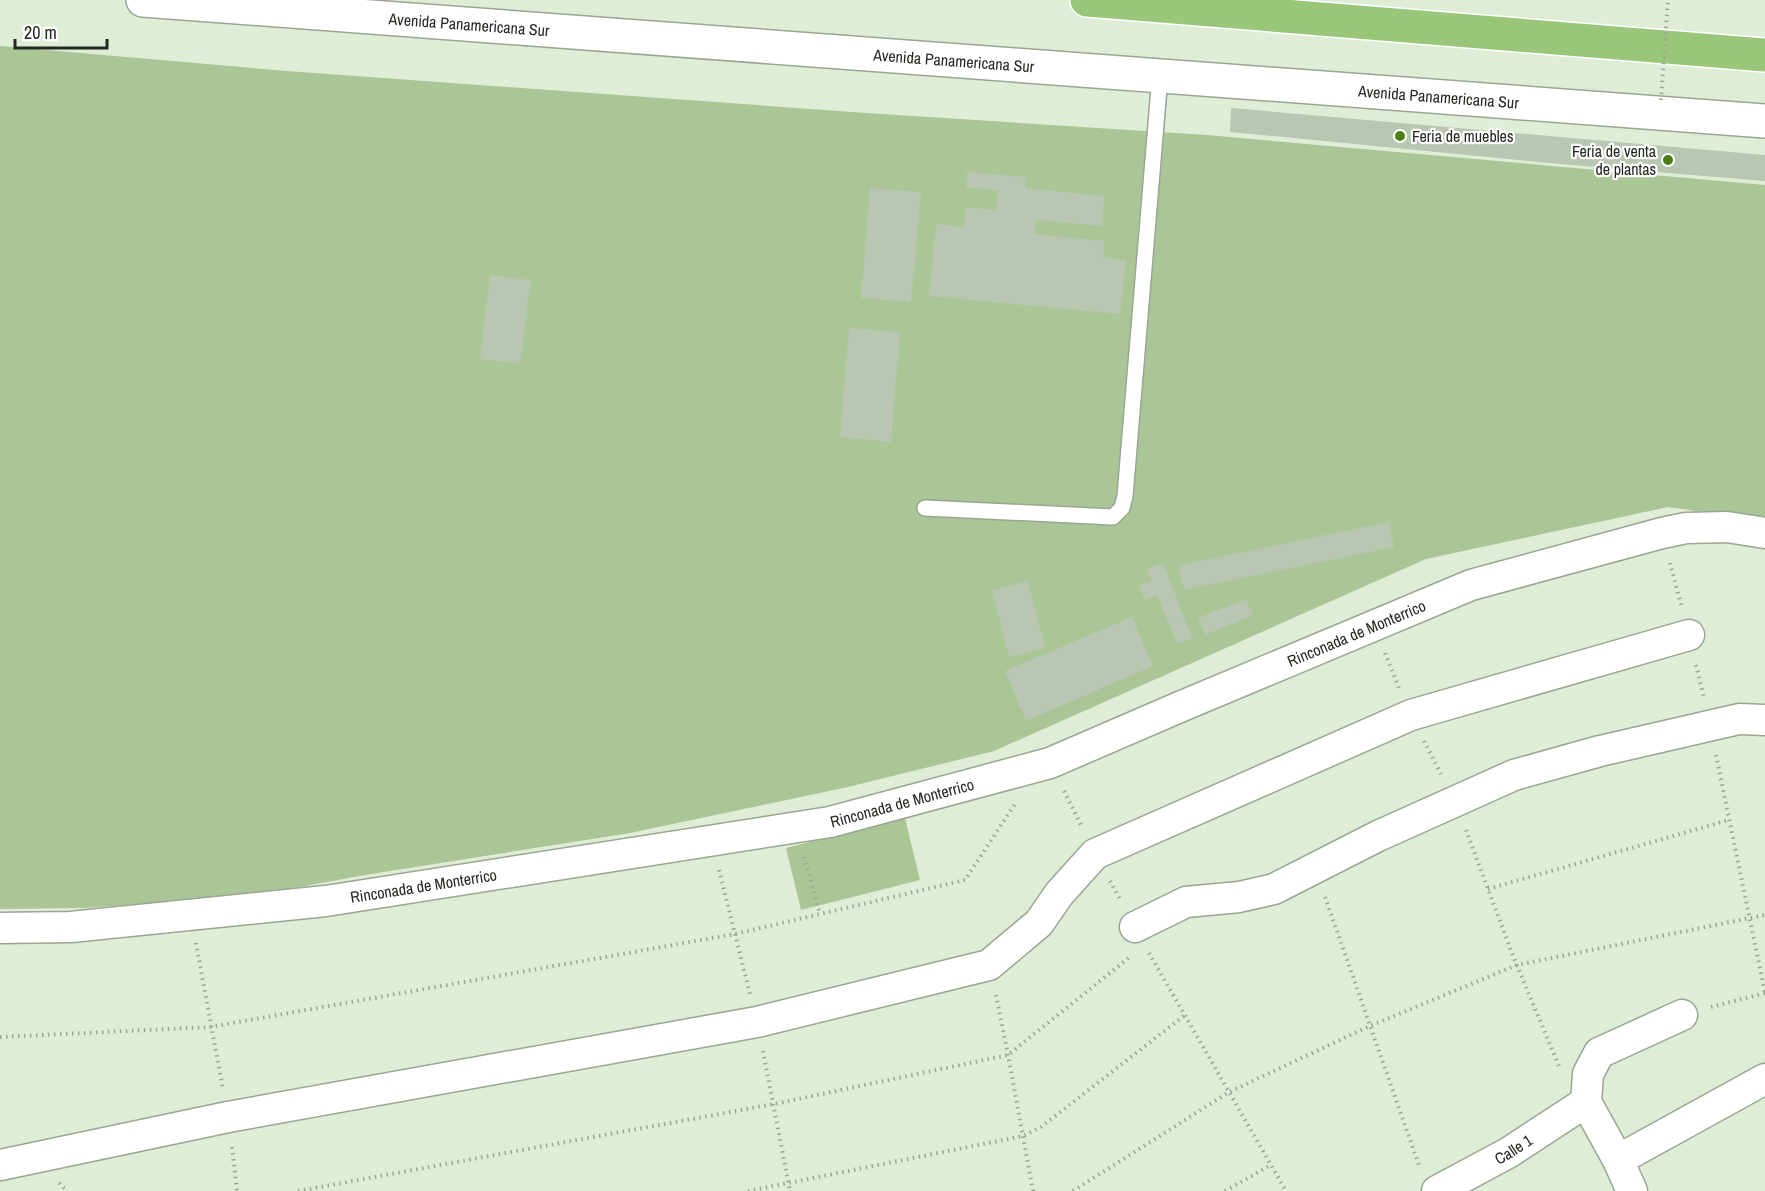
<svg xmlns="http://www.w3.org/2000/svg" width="1765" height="1191" font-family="'Archivo Narrow',sans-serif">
  <rect width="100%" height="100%" fill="#dfecd6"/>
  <g fill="#aac697">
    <polygon points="0,46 287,71 852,112 1207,135 1765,185 1765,521 1668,507 1426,559 994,751 848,787 630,833 365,875 251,896 85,908 0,909"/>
    <polygon points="905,818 920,880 801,910 786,848"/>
  </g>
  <g fill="#b9c6b1">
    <polygon points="1231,108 1765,155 1765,181 1571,165 1230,132"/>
    <polygon points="967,172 1026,177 1025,188 1105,196 1102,226 1036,220 1035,234 1105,241 1103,257 1126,260 1120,314 929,296 936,224 964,227 966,207 996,210 998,191 966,187"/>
    <polygon points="870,188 921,192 911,302 861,298"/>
    <polygon points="490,275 531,280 520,364 480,359"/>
    <polygon points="849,328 900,332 891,442 840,437"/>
    <polygon points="1389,522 1394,547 1184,590 1179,565"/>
    <polygon points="1163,563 1192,638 1177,644 1157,595 1145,600 1139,585 1151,581 1147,569"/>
    <polygon points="1028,581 1045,648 1009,657 992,590"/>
    <polygon points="1246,599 1253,615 1205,635 1198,618"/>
    <polygon points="1132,617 1153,666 1026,721 1005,671"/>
  </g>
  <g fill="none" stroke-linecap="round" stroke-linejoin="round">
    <defs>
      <polyline id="lane" points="925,508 1113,517 1122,508 1125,496 1160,76"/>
      <g id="street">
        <polyline points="1135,927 1186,902 1239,897 1274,889 1378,836 1514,775 1600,751 1739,719 1765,720"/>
        <path id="s1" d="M0,928L71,927L326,901L830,822L1050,763L1182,706L1471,585L1662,533L1686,528L1727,527L1765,533"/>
        <polyline points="1618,1160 1765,1079"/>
        <polyline points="0,1165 228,1117 757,1022 989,965 1039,923 1059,894 1095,854 1411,715 1689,635"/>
        <path id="s2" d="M1437,1191L1508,1153L1586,1102"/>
        <polyline points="1632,1191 1618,1160 1586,1102 1588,1074 1599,1053 1682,1015"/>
      </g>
      <g id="secondary">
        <path id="s3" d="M143,0L1765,121"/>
      </g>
      <polyline id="highway" points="1087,0 1765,55"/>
    </defs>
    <use href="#lane" stroke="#9aa692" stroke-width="18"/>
    <use href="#street" stroke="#9aa692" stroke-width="33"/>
    <use href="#secondary" stroke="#9aa692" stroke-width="36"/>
    <use href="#highway" stroke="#fff" stroke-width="36"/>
    <g stroke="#9ca695" stroke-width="4" stroke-dasharray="1.5 4.5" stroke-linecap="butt">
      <polyline points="1670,563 1682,608"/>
      <polyline points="1385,653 1399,688"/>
      <polyline points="1696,665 1704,698"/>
      <polyline points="1424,741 1441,774"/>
      <polyline points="1716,755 1765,993"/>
      <polyline points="1064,791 1082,827"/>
      <polyline points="1466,830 1513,956 1559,1066"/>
      <polyline points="804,857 820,914"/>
      <polyline points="719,870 750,994"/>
      <polyline points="1110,881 1121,901"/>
      <polyline points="1488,889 1729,820"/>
      <polyline points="1325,897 1420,1168"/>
      <polyline points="196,943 223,1089"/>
      <polyline points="1149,953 1286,1191"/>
      <polyline points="996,995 1008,1055 1033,1191"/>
      <polyline points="1711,1007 1765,993"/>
      <polyline points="0,1037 210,1027 735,934 965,880 1015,804"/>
      <polyline points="763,1051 790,1191"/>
      <polyline points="232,1147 237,1191"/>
      <polyline points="59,1183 67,1191"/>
      <polyline points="298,1191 774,1104 1008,1055 1131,956"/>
      <polyline points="748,1191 1023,1136 1041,1127 1185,1015"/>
      <polyline points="1073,1191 1229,1092 1370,1026 1517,965 1765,915"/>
      <polyline points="1225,1191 1271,1165"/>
    </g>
    <use href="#lane" stroke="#fff" stroke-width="15"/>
    <use href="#street" stroke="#fff" stroke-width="30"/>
    <use href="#secondary" stroke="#fff" stroke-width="33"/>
    <use href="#highway" stroke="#9ac67a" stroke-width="33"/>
    <polyline stroke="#9ca695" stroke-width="4" stroke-dasharray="1.5 4.5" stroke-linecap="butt" points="1661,100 1668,0"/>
  </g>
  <g fill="#4c7f11" stroke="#fff" stroke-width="2">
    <circle cx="1400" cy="136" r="6"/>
    <circle cx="1668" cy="160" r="6"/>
  </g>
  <g text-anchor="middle" stroke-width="4.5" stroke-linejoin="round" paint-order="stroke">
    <g font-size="16" fill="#232820" stroke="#fff">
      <text dy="6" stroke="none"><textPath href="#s3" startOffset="327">Avenida Panamericana Sur</textPath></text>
      <text dy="6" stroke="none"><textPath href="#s3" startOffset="813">Avenida Panamericana Sur</textPath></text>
      <text dy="6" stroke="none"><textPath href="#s3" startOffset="1299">Avenida Panamericana Sur</textPath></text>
      <text dy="6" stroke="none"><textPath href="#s1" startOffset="1398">Rinconada de Monterrico</textPath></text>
      <text dy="6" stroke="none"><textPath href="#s1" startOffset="912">Rinconada de Monterrico</textPath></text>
      <text dy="6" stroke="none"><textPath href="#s1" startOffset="426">Rinconada de Monterrico</textPath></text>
      <text dy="6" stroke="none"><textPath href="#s2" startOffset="87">Calle 1</textPath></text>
    </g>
    <g font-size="16" fill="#232820" stroke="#fff" text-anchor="start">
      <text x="1412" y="142">Feria de muebles</text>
      <text x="1656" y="157" text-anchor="end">Feria de venta<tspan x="1656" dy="18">de plantas</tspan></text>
    </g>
  </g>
  <path d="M15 39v9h92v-9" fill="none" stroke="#232820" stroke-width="3"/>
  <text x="24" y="39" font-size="18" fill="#232820" stroke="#ffffff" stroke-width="4.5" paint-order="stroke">20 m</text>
</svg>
